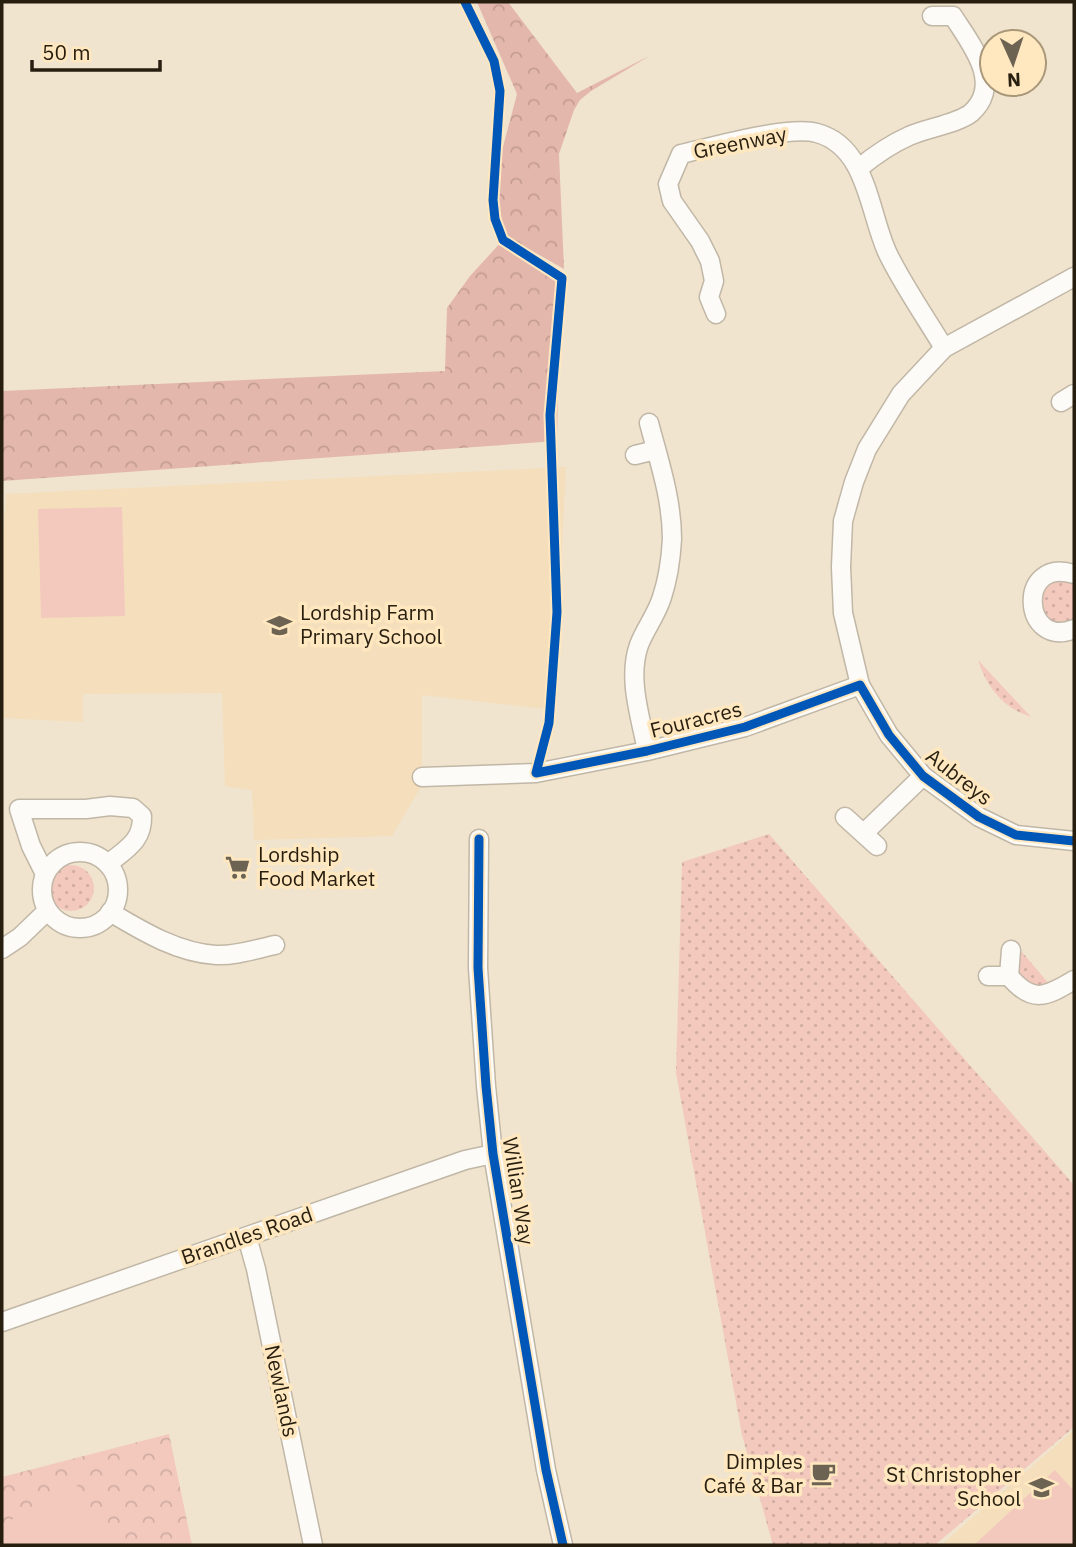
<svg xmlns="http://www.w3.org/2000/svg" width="1076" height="1547" font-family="'IBM Plex Sans',sans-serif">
  <defs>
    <pattern id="grass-dots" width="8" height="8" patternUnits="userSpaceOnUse" patternTransform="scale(1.75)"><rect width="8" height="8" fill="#f3c9be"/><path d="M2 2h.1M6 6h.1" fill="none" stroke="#d0aca2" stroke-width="1.8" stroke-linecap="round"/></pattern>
    <pattern id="forest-crowns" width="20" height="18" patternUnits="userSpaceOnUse" patternTransform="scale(1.75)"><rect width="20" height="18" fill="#e4b7ac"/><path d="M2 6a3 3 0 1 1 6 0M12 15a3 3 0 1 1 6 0" fill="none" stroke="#c49d93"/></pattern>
    <pattern id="park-crowns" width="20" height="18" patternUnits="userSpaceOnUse" patternTransform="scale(1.75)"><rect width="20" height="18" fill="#f3c9be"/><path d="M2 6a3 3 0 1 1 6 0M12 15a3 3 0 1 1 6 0" fill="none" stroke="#d0aca2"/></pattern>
  </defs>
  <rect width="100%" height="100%" fill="#f0e4ce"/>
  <g fill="#f4debb">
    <polygon points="566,467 554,710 422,695 422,785 392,836 254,840 252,790 225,786 222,693 83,694 83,722 2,718 2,557 6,494"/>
    <polygon points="1074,1430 1074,1545 941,1545"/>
  </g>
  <g fill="url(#grass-dots)">
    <polygon points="1056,577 1074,580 1074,624 1062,628 1041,616 1038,593"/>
    <path d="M978,660L1031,717C1003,708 987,688 978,660Z"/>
    <polygon points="769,834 1074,1185 1074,1427 935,1545 773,1545 742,1435 676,1073 682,862"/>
    <circle cx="71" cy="888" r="23"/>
    <polygon points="1016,952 1022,952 1050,985 1030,988 1017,974"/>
  </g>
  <g fill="url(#forest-crowns)">
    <polygon points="477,2 508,2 577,93 651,55 591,91 580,100 574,110 559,154 564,269 506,236 498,205 500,158 517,94"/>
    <polygon points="503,240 560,281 557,441 2,481 2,391 445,371 447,308 470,276"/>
  </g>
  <polygon fill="url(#park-crowns)" points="169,1434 192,1545 2,1545 2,1477"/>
  <g fill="#f3c9be">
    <polygon points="122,507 125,616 41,618 38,509"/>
    <polygon points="1055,1470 1074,1491 1074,1545 974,1545"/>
    <polygon points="73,1480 115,1545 2,1545 2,1526"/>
  </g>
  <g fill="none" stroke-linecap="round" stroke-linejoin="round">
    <defs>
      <g id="minor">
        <path d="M859,168C875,155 891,144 909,136C926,128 957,124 971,113C1004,84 970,43 953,16H932"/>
        <polyline points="1074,277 944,348 901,394 867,449 854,482 843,521 841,567 843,613 860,685 889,735 923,776 979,817 1016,835 1074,841"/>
        <path d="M716,314L709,297L714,281L710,261L700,241L672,201L668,184L681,154C712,147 789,125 817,133C869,147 869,217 889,256C905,288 926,318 944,348"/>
        <polyline points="1061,402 1074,394"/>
        <polyline points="635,455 656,450"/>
        <path d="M1074,574C1016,556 1022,650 1074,629"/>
        <path d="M647,751C641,718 627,679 639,645C645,629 657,614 662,597C668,579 671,557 672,539C672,499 659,461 649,423"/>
        <polyline points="422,777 536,773 647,751 745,727 860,685"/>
        <polyline points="845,817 877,846"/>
        <polyline points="864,833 923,776"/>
        <polyline points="479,839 478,968 486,1086 493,1154 546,1470 563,1545"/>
        <circle cx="80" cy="890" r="38"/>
        <path d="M45,874L31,846L19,809H86L110,806L133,808L142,816C143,841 126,849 108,864"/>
        <path d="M110,912C142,931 178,953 216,955C236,956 256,949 275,945"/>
        <polyline points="2,949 20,937 47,911"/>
        <path d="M1011,950L1009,976C1032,1004 1046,997 1074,980"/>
        <polyline points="988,976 1009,976"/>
        <polyline points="247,1237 256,1269 313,1545"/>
        <polyline points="2,1322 465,1160 493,1154"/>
      </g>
    </defs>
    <use href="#minor" stroke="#c1b7a6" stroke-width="21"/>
    <use href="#minor" stroke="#fdfbf8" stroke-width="18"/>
    <defs>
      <g id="cycleway">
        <polyline points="465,2 494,61 500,91 493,200 495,219 503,240 562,278 550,415 557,612 549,723 536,773 647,751 745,727 860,685 889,735 923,776 979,817 1016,835 1074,841"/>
        <polyline points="479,839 478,968 486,1086 493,1154 546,1470 563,1545"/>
      </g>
    </defs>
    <use href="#cycleway" stroke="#ffe7bf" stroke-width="13"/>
    <use href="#cycleway" stroke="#0057b8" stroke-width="9"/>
  </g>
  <defs>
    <symbol id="school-bare" viewBox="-9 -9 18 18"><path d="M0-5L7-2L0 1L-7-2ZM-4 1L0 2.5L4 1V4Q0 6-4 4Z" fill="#6d6352" stroke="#ffe7bf" stroke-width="2.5" paint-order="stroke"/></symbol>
    <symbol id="supermarket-bare" viewBox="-9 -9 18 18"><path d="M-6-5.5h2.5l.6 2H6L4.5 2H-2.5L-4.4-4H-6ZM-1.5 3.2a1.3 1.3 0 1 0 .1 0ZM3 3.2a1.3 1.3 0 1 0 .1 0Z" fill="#6d6352" stroke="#ffe7bf" stroke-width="2.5" paint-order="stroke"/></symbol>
    <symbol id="cafe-bare" viewBox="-9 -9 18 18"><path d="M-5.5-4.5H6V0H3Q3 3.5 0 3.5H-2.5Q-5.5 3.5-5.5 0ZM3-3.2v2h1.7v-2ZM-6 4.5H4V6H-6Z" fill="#6d6352" stroke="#ffe7bf" stroke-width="2.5" paint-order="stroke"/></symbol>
  </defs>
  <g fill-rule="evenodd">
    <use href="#school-bare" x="262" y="608" width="35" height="35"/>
    <use href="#supermarket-bare" x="220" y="850" width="35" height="35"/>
    <use href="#cafe-bare" x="806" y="1456" width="35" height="35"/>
    <use href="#school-bare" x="1024" y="1470" width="35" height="35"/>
  </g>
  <g text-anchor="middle" stroke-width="7" stroke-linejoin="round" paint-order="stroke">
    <g font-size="21" fill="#271e0f" stroke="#ffe7bf">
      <text transform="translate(740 143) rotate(-11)" y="7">Greenway</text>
      <text transform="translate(696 720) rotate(-14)" y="7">Fouracres</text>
      <text transform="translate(959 777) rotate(38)" y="7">Aubreys</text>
      <text transform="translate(518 1191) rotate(81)" y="7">Willian Way</text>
      <text transform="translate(247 1236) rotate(-19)" y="7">Brandles Road</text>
      <text transform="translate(281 1391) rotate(78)" y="7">Newlands</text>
    </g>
    <g font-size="21" fill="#271e0f" stroke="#ffe7bf" text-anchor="start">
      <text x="300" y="620">Lordship Farm<tspan x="300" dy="24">Primary School</tspan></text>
      <text x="258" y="862">Lordship<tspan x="258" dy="24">Food Market</tspan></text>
      <text x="803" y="1469" text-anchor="end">Dimples<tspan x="803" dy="24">Café &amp; Bar</tspan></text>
      <text x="1021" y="1482" text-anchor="end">St Christopher<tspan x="1021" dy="24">School</tspan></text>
    </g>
  </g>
  <rect width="1076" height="1547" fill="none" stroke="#271e0f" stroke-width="7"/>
  <g transform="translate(1013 63) rotate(177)"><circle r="33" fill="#ffe7bf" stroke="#a99779" stroke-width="2"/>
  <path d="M0-5L12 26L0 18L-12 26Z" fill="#6d6352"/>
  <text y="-10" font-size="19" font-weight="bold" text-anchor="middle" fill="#271e0f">N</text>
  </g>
  <path d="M32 60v10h128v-10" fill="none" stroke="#271e0f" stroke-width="3.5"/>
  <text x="42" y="60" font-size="21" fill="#271e0f" stroke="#ffe7bf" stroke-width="5" paint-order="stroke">50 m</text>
</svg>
